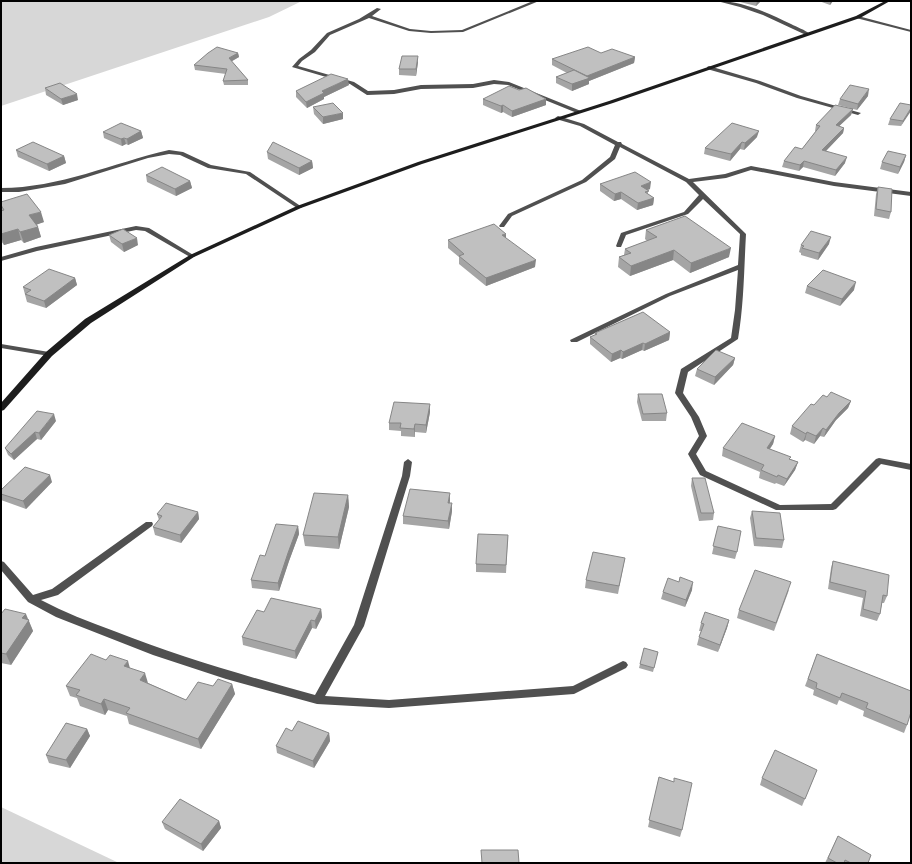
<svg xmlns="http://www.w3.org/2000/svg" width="912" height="864" font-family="'Asap Condensed',sans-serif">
  <rect width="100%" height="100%" fill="#fff"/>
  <g fill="#d7d7d7">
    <polygon points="1,1 302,1 269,17 1,106"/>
    <polygon points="1,807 119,863 1,863"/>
  </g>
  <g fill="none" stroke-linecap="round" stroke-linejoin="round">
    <g fill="#505050" fill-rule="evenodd">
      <polygon points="533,1 539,1 463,32 431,33 409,31 369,18 330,35 315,52 302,61 298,66 354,82 368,91 394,90 421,85 473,84 494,80 509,82 581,111 581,113 577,113 508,85 494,84 473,88 421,89 394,94 367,95 350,84 292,67 299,59 311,50 327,33 359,19 377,8 381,9 372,16 410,29 431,31 462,30"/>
      <path d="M717,1C743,1 768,13 791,24C797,27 805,30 810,34L806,35L763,15L740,7Z"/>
      <polygon points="858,16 911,30 911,32 856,18 856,17"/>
      <polygon points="709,66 760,81 801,96 861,113 858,115 797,98 756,83 707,69 707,67"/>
      <path d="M558,116L584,124L618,142H621L622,144L689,179L725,174L751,166L834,182L911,192V196L834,186L751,170L726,178L693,182L746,234C744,269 744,304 738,339L688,372L683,393L699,417L707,436L696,454L706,471L780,505L831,504L876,459L879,458L911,464V470L881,464L836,509L833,510H776L700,475L688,454L699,436L691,417L675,393L681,369L731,338L735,310L738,270L670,296L577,342H571L570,340L666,294L738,265L740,234L703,199L688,214L626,235L621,247H617L616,246L621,233L684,212L699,195L686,182L620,147L615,159L586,182L512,216L504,227H500L499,226L508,214L582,180L610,157L615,145L580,126L556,119L555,118Z"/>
      <path d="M169,150L183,152L211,165L250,172L302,207L301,208H297L246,174L208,168L180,155L169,154L148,158L65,184L19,192H1V188C59,188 113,163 169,150Z"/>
      <polygon points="136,226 149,228 195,256 194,257 190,257 145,231 136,230 37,251 1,261 1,257 36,247"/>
      <polygon points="1,344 49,352 53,354 49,356 1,348"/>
      <path d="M408,459L412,462L410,476L364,626L325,696L389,700L573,686L623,661L626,662L628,665L626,668L574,694L389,708L317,704L226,679L153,655L56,617L28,602L1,570V561L4,562L33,595L52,589L146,522H152L153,524L152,526L58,595L41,600C64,612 89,622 114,631C180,657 246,676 315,695L354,625L402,476L404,462Z"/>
    </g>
    <polygon fill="#1d1d1d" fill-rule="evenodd" points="885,1 890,1 860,18 613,103 422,164 301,208 194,257 91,323 52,356 4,410 1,411 1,403 46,352 85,319 190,255 297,206 418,162 609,101 856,16"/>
  </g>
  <g fill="#a5a5a5">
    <polygon points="740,1 761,1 756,6 740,2"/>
    <polygon points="819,1 833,1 830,5"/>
    <polygon points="238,53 239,57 231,61 248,80 248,85 224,85 223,81 226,74 195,70 194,65"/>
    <polygon points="601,53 635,57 634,63 589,81 589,84 572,91 556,83 556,77 567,73 552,65 552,59"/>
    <polygon points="418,62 416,76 399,75 399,69"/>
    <polygon points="349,85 324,97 324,99 307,108 296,97 296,91"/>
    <polygon points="45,88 78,100 63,105 46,95"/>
    <polygon points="519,90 546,99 546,105 512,117 503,112 501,113 483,105 483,99"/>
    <polygon points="868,96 857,110 853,109 851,115 839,126 844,128 843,133 826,151 845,163 835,176 803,167 799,171 782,167 784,161 802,149 816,131 815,131 816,125 850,108 838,105 840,99"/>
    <polygon points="911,105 901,126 888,125 890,119"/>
    <polygon points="313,107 343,119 323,124 314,114"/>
    <polygon points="141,131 143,138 128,145 126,144 122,146 104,138 103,132"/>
    <polygon points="757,137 744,150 740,149 730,161 704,154 705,148"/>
    <polygon points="16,150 64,156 66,163 49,171 18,157"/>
    <polygon points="267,152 312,161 313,168 299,175 268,159"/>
    <polygon points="906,155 904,162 898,174 880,169 882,162"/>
    <polygon points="146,175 190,181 192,188 176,196 147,182"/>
    <polygon points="600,184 650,189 648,190 648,194 654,198 653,205 637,210 621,199 614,201 600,191"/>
    <polygon points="878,187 891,212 889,219 874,216 876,194"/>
    <polygon points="1,202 44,222 37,224 38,227 41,237 24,243 21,240 4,245 1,241 1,211 2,211"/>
    <polygon points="646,230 729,257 690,273 673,260 630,276 618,267 619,257 624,255 625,249 647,241 645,239"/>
    <polygon points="109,235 138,245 124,252 111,242"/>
    <polygon points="506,238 535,267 486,286 459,264 459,257 448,248 448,240"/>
    <polygon points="829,244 818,260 801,255 801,253 799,252 801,245"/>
    <polygon points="75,278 77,285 46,308 27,302 23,287"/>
    <polygon points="807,286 854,290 840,306 805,293"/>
    <polygon points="670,332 669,340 644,351 642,350 622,359 620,358 611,362 590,344 590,337 595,335 595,333"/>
    <polygon points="735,358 733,365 714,385 695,376 697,369"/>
    <polygon points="638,394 667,413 666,421 642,421 637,402"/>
    <polygon points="827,397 851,401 848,408 836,420 824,437 820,436 814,444 805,440 803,442 790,434 792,426"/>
    <polygon points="430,412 426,433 415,432 415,437 401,436 401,431 389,430 389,423"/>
    <polygon points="56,421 41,440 37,439 14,460 8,455 5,448"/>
    <polygon points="775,436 773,444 770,449 790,459 798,462 795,470 784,486 776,483 775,484 759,478 760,472 722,456 723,448"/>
    <polygon points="692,478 714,513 713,520 699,521 691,486"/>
    <polygon points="52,482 26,509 1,500 1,490"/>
    <polygon points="348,495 349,507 339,549 305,546 303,535"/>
    <polygon points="450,501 450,503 452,511 449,529 403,524 403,516"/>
    <polygon points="752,511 784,540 782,548 754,546 750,518"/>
    <polygon points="198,512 199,519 181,543 155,535 153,527 159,520 157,514"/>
    <polygon points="298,526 299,534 289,561 279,591 252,588 251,580 265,556"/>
    <polygon points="718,526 737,552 735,559 712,554"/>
    <polygon points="508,535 506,573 476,572 476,564"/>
    <polygon points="625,558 618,594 585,588 586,580"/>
    <polygon points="833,561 887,596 884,603 882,603 880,614 877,621 860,616 863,598 828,589 831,568"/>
    <polygon points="692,590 685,607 661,599 663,592"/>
    <polygon points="789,590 774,631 737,618 739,610"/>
    <polygon points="321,609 322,617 316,629 312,628 296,659 243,645 242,637"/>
    <polygon points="1,614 28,619 33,631 11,665 1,663"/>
    <polygon points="729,620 727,628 718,652 697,645 699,637 701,631 699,631 701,623"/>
    <polygon points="644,648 658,652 653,672 639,668"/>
    <polygon points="817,654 907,725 904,733 863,716 864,711 839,700 837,705 813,695 814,690 805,686"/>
    <polygon points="106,660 130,668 148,683 186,700 213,686 232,684 235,694 201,749 129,724 127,716 108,710 105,715 80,706 77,698 70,696 66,686"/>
    <polygon points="87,729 90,736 70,768 49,763 46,755"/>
    <polygon points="292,731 329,733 330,741 314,768 277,753 276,746"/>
    <polygon points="817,770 802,806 760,785 762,778"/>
    <polygon points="659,777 674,782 682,830 680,837 648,827"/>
    <polygon points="219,821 221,828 203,851 165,829 162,822"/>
    <polygon points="838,836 868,863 825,863"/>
  </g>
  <g fill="#868686">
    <polygon points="757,1 761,1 756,6"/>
    <polygon points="830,1 833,1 830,5"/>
    <polygon points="238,53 239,57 229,63 229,58"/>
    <polygon points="418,56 418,62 416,76 416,69"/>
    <polygon points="635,57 634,63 589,81 589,84 572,91 572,84 587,76"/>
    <polygon points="348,79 349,85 324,97 324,99 307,108 306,102 322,91"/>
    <polygon points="869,89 868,96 857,110 858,104"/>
    <polygon points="77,94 78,100 63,105 61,99"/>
    <polygon points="546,99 546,105 512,117 512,111"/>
    <polygon points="503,105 503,112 501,113 501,106"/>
    <polygon points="911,108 911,111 901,126 903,121"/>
    <polygon points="853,109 851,115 834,131 836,125"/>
    <polygon points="343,113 343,119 323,124 323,117"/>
    <polygon points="844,128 843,133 821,156 822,150"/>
    <polygon points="141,131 143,138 128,145 127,139"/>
    <polygon points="759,131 757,137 744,150 745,143"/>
    <polygon points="124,138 126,144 122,146 121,139"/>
    <polygon points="742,142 740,149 730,161 731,154"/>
    <polygon points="906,155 904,162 898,174 900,167"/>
    <polygon points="64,156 66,163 49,171 47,164"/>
    <polygon points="847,157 845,163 835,176 836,170"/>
    <polygon points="312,161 313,168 299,175 299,168"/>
    <polygon points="804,161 803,167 799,171 800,165"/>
    <polygon points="190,181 192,188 176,196 175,189"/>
    <polygon points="651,182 650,189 640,192 641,186"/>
    <polygon points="621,192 621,199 614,201 615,194"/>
    <polygon points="654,198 653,205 637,210 638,203"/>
    <polygon points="41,212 44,222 33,226 29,215"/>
    <polygon points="38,227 41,237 24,243 20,232"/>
    <polygon points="18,229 21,240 4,245 1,236 1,234"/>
    <polygon points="506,234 506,241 502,235"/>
    <polygon points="831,237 829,244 818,260 819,253"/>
    <polygon points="137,238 138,245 124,252 122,244"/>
    <polygon points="731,248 729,257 690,273 691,263"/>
    <polygon points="674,250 673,260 630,276 631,266"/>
    <polygon points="536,260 535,267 486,286 486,278"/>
    <polygon points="75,278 77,285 46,308 44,301"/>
    <polygon points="856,282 854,290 840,306 842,299"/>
    <polygon points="670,332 669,340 644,351 645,344"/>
    <polygon points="643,343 642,350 622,359 623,352"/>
    <polygon points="621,350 620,358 611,362 612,354"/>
    <polygon points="735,358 733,365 714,385 715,377"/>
    <polygon points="851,401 848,408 836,420 824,437 826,430 839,413"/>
    <polygon points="430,404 430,412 426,433 426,425"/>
    <polygon points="54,414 56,421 41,440 39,433"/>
    <polygon points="415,424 415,437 414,429"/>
    <polygon points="823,428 820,436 814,444 816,436"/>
    <polygon points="35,432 37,439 14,460 11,454"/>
    <polygon points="807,432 805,440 803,442 806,434"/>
    <polygon points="775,436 773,444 765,455 767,448"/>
    <polygon points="798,462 795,470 784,486 787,479"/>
    <polygon points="50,475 52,482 26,509 23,501"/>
    <polygon points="450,493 450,501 448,510 448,503"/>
    <polygon points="348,495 349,507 339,549 338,537"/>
    <polygon points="452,503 452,511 449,529 448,521"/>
    <polygon points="198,512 199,519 181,543 180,535"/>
    <polygon points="298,526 299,534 289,561 279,591 278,583 288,553"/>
    <polygon points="693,582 692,590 685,607 686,600"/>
    <polygon points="321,609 322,617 316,629 315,621"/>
    <polygon points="26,614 33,631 11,665 6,654 22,618"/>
    <polygon points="311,620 312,628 296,659 295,651"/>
    <polygon points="729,620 727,628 718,652 720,645"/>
    <polygon points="128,661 131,672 124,666"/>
    <polygon points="145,673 148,683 140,680"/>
    <polygon points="232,684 235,694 201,749 198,739"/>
    <polygon points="104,699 108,710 105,715 101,704"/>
    <polygon points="87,729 90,736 70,768 66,760"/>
    <polygon points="329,733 330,741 314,768 313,761"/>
    <polygon points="219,821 221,828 203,851 201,844"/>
  </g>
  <g fill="#c0c0c0" stroke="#868686">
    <polygon points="217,47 238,53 229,58 248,80 223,81 227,69 194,65 208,53"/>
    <polygon points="588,47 601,53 612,49 635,57 587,76 552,59"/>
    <polygon points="402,56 418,56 416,69 399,69"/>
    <polygon points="574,70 590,78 572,84 556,77"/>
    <polygon points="331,74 348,79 322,91 324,93 306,102 296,91"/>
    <polygon points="60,83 77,94 61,99 45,88"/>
    <polygon points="850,85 869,89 858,104 840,99"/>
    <polygon points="509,86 519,90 526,88 546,99 512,111 503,105 501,106 483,99"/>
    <polygon points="333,103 343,113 323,117 313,107"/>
    <polygon points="900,103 911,105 911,108 903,121 890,119"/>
    <polygon points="835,105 853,109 836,125 844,128 822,150 847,157 836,170 804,161 800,165 784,161 795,147 802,149 820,126 816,125"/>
    <polygon points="121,123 141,131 127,139 124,138 121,139 103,132"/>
    <polygon points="732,123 759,131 745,143 742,142 731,154 705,148"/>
    <polygon points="33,142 64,156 47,164 16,150"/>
    <polygon points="273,142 312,161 299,168 267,152"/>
    <polygon points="888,151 906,155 900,167 882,162"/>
    <polygon points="162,167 190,181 175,189 146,175"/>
    <polygon points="635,172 651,182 641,186 649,191 645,192 654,198 638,203 621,192 615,194 600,184"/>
    <polygon points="878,187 892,189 891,212 876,209"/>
    <polygon points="27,194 41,212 29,215 38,227 20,232 18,229 1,234 1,211 4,210 1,205 1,202"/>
    <polygon points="685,216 731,248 691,263 674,250 631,266 619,257 631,253 625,249 657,237 646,230"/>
    <polygon points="494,224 506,234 502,235 536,260 486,278 459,256 464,254 448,240"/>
    <polygon points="123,229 137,238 122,244 109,235"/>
    <polygon points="811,231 831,237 819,253 802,248 804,246 801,245"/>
    <polygon points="49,269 75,278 44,301 25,294 31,290 23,287"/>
    <polygon points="823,270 856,282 842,299 807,286"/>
    <polygon points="643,312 670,332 645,344 643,343 623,352 621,350 612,354 590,337 597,334 595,333"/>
    <polygon points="716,350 735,358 715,377 697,369"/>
    <polygon points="831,392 851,401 839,413 826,430 823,428 816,436 807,432 806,434 792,426 811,404 814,405 823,395 827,397"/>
    <polygon points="638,394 662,394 667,413 643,414"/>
    <polygon points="394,402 430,404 426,425 415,424 414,429 400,428 401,423 389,423"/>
    <polygon points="37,411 54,414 39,433 35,432 11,454 5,448"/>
    <polygon points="742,423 775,436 767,448 791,457 789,459 798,462 787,479 778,475 777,477 761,470 764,465 723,448"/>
    <polygon points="25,467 50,475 23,501 1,494 1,490"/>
    <polygon points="692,478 705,478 714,513 701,513"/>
    <polygon points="410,489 450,493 448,503 452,503 448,521 403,516"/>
    <polygon points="314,493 348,495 338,537 303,535"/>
    <polygon points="166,503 198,512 180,535 153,527 162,516 157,514"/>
    <polygon points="752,511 780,513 784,540 756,538"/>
    <polygon points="276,524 298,526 288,553 278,583 251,580 260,555 265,556"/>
    <polygon points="718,526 741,531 737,552 713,546"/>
    <polygon points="478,534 508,535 506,565 476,564"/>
    <polygon points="593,552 625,558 619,586 586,580"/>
    <polygon points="833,561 889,575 887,596 883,595 880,614 863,609 866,591 830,582"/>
    <polygon points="755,570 791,582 776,623 739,610"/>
    <polygon points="680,577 693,582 686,600 663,592 668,578 679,582"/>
    <polygon points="271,598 321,609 315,621 311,620 295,651 242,637 257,610 264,612"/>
    <polygon points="5,609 26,614 22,618 29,620 6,654 1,653 1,614"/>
    <polygon points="705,612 729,620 720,645 699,637 704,624 701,623"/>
    <polygon points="644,648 658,652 654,668 640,664"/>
    <polygon points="91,654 106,660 110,655 128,661 124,666 145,673 140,680 186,700 198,682 213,686 218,679 232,684 198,739 126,713 130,708 104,699 101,704 76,695 80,690 66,686"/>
    <polygon points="817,654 911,691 911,712 907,725 866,708 868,703 842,693 840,698 816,688 817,683 808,679"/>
    <polygon points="298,721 329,733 313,761 276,746 286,728 292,731"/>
    <polygon points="66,723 87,729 66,760 46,755"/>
    <polygon points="775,750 817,770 805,799 762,778"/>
    <polygon points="659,777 674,782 674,778 692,783 682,830 649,820"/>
    <polygon points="180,799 219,821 201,844 162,822"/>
    <polygon points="838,836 871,855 868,863 851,863 845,860 844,863 837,863 828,858"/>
    <polygon points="481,850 518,850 519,863 482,863"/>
  </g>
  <rect width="912" height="864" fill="none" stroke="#000000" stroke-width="4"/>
</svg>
